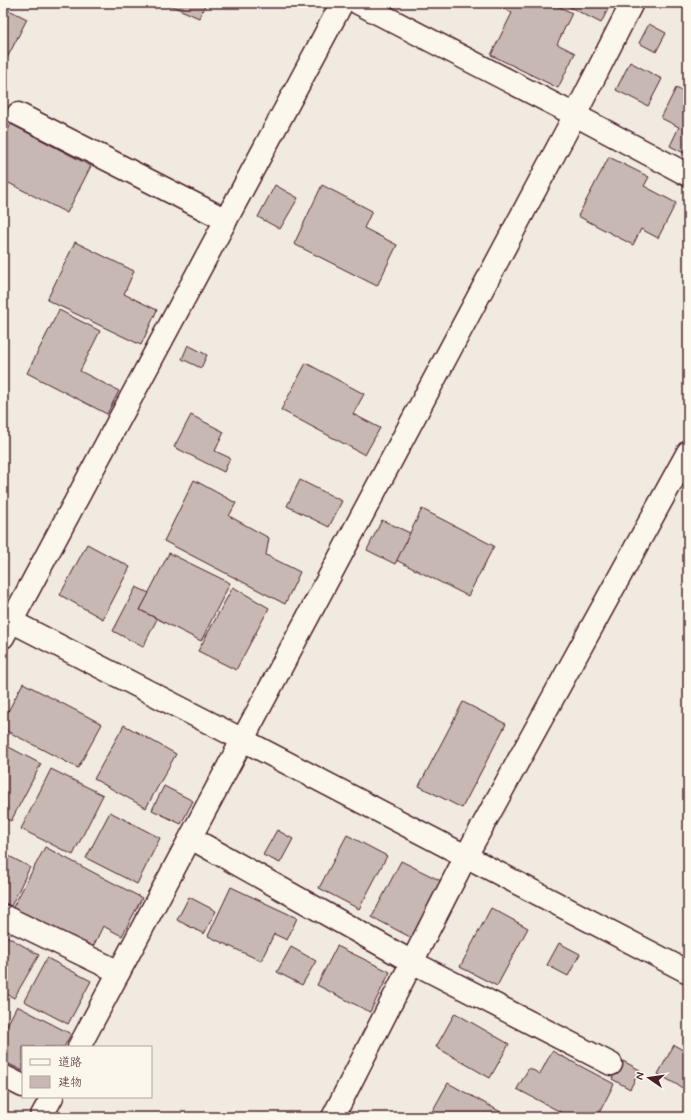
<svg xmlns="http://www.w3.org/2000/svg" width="691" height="1120" font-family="Mynerve,'Klee One',sans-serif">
  <rect width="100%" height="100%" fill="#f0eae0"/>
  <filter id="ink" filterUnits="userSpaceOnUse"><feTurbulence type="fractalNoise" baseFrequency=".025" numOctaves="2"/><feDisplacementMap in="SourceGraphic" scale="8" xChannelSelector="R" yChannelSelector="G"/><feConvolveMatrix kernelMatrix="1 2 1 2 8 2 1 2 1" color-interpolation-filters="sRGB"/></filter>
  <g filter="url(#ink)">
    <g fill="#c8b8b3" stroke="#4a1f2b">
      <polygon points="165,3 206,3 199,18"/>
      <polygon points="492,3 552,3 572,13 557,44 575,53 558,88 491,55 512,13"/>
      <polygon points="562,3 611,3 601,23"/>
      <polygon points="3,7 27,19 3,66"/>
      <polygon points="649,24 666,33 656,52 639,43"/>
      <polygon points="630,62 662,79 648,106 616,90"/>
      <polygon points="676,88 688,94 688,155 670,146 679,127 661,118"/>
      <polygon points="11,124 91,166 67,213 3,180 3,139"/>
      <polygon points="609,157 649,177 644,186 676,203 658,238 641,229 633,245 578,216"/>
      <polygon points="275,185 298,198 280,229 258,217"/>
      <polygon points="322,185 372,211 364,228 397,245 377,286 294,244"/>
      <polygon points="75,242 134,271 124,294 157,310 141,345 47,300"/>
      <polygon points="59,310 100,331 80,371 119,391 107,414 27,373"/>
      <polygon points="188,345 207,355 201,368 182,359"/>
      <polygon points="306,363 364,394 353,414 380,428 365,455 281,410"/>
      <polygon points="191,415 224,432 215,451 230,458 224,472 174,447"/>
      <polygon points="194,480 236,503 229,516 269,538 266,555 300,572 285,604 164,541"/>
      <polygon points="300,480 342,501 329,527 287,506"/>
      <polygon points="422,509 494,546 468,596 396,560"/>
      <polygon points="382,520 410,533 395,564 367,550"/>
      <polygon points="87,544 130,567 103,619 60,595"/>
      <polygon points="169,553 230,583 201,641 140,610"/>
      <polygon points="136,587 149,593 140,610 157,619 143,647 113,631"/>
      <polygon points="233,587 269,608 236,670 198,651"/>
      <polygon points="23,683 102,724 78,768 3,729 3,721"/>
      <polygon points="463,702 506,724 462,808 419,786"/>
      <polygon points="124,725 176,754 146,808 94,779"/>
      <polygon points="3,744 41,764 11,821 3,817"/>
      <polygon points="51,769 103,795 73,855 21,829"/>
      <polygon points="164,786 193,801 181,824 152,810"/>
      <polygon points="110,812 160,838 137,884 86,858"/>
      <polygon points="277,830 293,839 280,863 263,855"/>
      <polygon points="347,835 387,856 359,909 319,888"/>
      <polygon points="45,847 142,898 122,936 103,926 91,951 12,909"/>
      <polygon points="3,853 30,867 11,906 3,902"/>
      <polygon points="401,861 441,881 412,938 372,917"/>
      <polygon points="231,887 297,918 287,940 274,934 261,961 208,936"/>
      <polygon points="189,897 216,911 204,934 177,920"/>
      <polygon points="491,908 528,928 497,986 460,967"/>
      <polygon points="3,934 39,955 14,998 3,992"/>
      <polygon points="559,943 580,954 568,976 547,965"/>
      <polygon points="337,946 390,972 370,1012 317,985"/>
      <polygon points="291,947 316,961 302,985 277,972"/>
      <polygon points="47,958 91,981 68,1024 24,1001"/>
      <polygon points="17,1006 71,1034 64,1047 23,1047 23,1071 3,1061 3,1033"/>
      <polygon points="455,1013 509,1044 490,1078 436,1047"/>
      <polygon points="674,1045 688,1053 688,1091 658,1074"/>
      <polygon points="552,1051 614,1084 597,1117 570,1117 517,1089 529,1068 540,1074"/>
      <polygon points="621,1060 640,1070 630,1089 612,1079"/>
      <polygon points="448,1083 510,1117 429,1117"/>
    </g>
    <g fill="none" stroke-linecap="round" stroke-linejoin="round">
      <defs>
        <g id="minor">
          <polyline points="358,3 575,115 688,175"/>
          <polyline points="18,114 226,220"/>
          <polyline points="3,617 243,740 688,972"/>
          <polyline points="3,637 342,3"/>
          <polyline points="191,838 412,962 611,1064"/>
          <polyline points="3,916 119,972"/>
          <polyline points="79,1047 575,115 632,3"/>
          <polyline points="3,1076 23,1086"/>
          <polyline points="41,1117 52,1097"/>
          <polyline points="333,1117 466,856 688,452"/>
        </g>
      </defs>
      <use href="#minor" stroke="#4a1f2b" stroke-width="25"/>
      <use href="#minor" stroke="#fbf7ec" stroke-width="22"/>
    </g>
  </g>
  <rect width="691" height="1120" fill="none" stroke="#fbf7ec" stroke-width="16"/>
  <rect x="8" y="8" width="675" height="1104" fill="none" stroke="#4a1f2b" stroke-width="1.5" filter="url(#ink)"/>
  <rect x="22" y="1046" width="130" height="52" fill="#fbf7ec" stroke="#b4a19f"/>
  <rect x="30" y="1059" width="20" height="6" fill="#fbf7ec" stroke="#b4a19f"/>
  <text x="58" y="1066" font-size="12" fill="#4a1f2b">道路</text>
  <rect x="30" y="1076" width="20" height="12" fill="#c8b8b3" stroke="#b4a19f"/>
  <text x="58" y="1086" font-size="12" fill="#4a1f2b">建物</text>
  <g transform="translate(649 1078) rotate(283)" stroke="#fbf7ec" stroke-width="3" paint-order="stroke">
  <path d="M0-3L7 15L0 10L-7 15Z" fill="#4a1f2b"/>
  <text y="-6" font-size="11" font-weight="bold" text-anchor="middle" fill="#4a1f2b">N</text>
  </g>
</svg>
